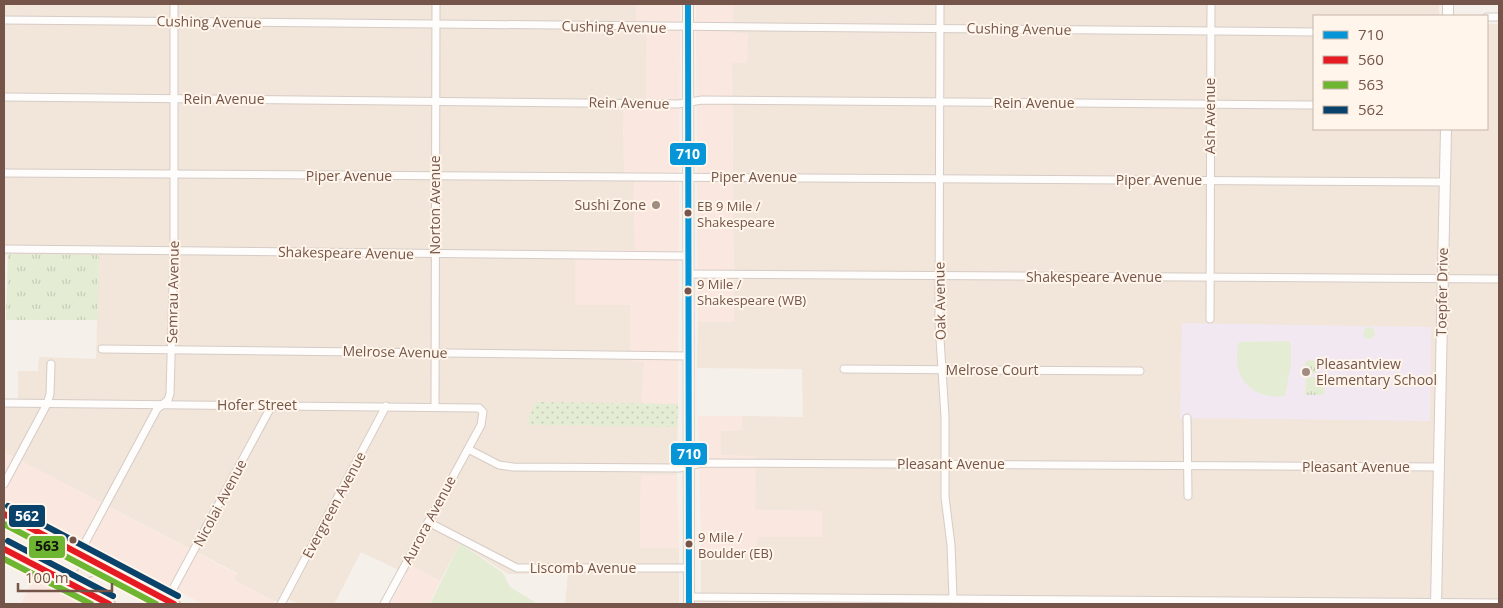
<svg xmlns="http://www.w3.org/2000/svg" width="1503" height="608" font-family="'Open Sans',sans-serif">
  <defs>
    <pattern id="grass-tufts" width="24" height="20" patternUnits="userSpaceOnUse" patternTransform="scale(1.25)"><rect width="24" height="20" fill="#e4edd4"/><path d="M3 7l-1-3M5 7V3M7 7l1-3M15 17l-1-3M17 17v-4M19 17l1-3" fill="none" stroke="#c7cdb8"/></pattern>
    <pattern id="garden-dots" width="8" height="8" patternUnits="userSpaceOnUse" patternTransform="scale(1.25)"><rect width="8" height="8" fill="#e4edd4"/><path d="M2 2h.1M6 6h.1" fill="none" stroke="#c7cdb8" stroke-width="1.8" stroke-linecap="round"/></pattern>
  </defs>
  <rect width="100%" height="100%" fill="#f6f0ea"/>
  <g fill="#f2e5da">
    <polygon points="4,4 636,4 636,21 647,21 646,108 623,108 624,172 634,172 635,251 575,304 631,305 630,361 644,361 642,403 678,404 677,475 641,475 640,547 679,548 679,604 565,604 568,574 508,574 460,543 440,581 411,566 407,574 361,552 334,604 299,604 290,600 274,601 234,580 237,573 4,452 4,399 18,400 18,371 38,371 39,357 96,359 99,255 4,255"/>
    <polygon points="733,4 1439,4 1439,16 1314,16 1314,129 1487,129 1487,24 1499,24 1499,604 701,602 701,553 756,553 756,537 822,536 821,511 755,510 721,456 721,431 742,430 742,416 803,417 802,369 697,368 698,322 734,322 732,62 747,62 747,33 733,33"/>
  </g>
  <g fill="#fae7e0">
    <polygon points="636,4 680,4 678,404 642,404 644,362 630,361 630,305 575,305 575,249 635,250 634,173 624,172 623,108 646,107 647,21 636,21"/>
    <polygon points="696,4 733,4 733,33 748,33 747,63 732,63 734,322 698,322"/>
    <polygon points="698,416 742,416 742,430 721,431 721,455 756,456 755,510 822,511 822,537 757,537 756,553 701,553"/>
    <polygon points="4,452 237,574 234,580 274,601 273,604 203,604 4,499"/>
    <polygon points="641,475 677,475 679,548 640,548"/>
    <polygon points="411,565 440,581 429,604 390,604"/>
    <polygon points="36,575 93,604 21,604"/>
  </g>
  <polygon fill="#f2e8f2" points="1182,323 1431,327 1430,421 1180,418"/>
  <g fill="url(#grass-tufts)">
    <polygon points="8,254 99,255 98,320 6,320"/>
    <circle cx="1369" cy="333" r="6"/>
    <circle cx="1311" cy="367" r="7"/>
    <polygon points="1306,377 1325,377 1324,395 1305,395"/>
  </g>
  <polygon fill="url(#garden-dots)" points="536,402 678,404 677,427 526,425"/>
  <g fill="#e4edd4">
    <path d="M1288,341L1291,344V365L1285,396C1250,400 1230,376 1239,342Z"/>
    <polygon points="460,543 503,573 510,587 538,604 430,604"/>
  </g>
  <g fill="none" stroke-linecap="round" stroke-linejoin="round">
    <defs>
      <g id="street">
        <polyline points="940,4 939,323 945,417 945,497 951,545 953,598"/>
        <polyline points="1487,17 1499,17"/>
        <polyline points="4,20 1314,32"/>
        <polyline points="4,97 678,104 702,100 1314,105"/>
        <polyline points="4,173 1444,182"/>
        <polyline points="4,249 688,256"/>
        <polyline points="689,274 1499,279"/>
        <polyline points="1210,319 1211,4"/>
        <polyline points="102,349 689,356"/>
        <polyline points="844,369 1140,371"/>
        <polyline points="4,403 479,408 483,412 481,425 384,604"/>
        <polyline points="435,407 436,4"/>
        <polyline points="1187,418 1188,496"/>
        <polyline points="468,449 499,465 513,467 679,468 702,463 1439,467"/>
        <polyline points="4,484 47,404 50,394 51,364"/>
        <polyline points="428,522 517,568 689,568"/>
        <polyline points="79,554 157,409 168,400 170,394 174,251 174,4"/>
        <polyline points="689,597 1499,603"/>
        <polyline points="167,600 272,405"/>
        <polyline points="281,604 386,406"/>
      </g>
      <g id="secondary">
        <polyline points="688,4 689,604"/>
        <polyline points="1448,16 1448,4"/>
        <polyline points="1436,604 1446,129"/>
      </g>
      <g id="primary">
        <polyline points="4,514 174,604"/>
        <polyline points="4,549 109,604"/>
        <path d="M21,558C35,556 45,552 45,536"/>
        <polyline points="78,588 83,573 102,566"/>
      </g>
    </defs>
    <use href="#street" stroke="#d5ccc6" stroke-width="9"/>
    <use href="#secondary" stroke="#d6ccc6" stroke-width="12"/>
    <use href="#primary" stroke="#d5cac6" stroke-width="14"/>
    <use href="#street" stroke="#fefdfc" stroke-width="7"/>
    <use href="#secondary" stroke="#fefdfc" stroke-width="10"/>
    <use href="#primary" stroke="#f2ece4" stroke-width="11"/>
    <defs>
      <polyline id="bus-1" points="688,4 689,604"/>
      <g id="bus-2">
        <polyline points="4,514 174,604"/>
        <polyline points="4,549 109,604"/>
      </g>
      <g id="bus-3">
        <polyline points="4,524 156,604"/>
        <polyline points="4,559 91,604"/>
      </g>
      <g id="bus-4">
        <polyline points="8,506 178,596"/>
        <polyline points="8,541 113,596"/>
      </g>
    </defs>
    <use href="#bus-1" stroke="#fff5ea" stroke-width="10"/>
    <use href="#bus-2" stroke="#fff5ea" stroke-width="10"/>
    <use href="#bus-3" stroke="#fff5ea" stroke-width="10"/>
    <use href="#bus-4" stroke="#fff5ea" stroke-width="10"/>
    <use href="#bus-1" stroke="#0696d7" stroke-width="6"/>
    <use href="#bus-2" stroke="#e51a23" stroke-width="6"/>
    <use href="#bus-3" stroke="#6eb531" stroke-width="6"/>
    <use href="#bus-4" stroke="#09426a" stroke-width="6"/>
  </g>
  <g fill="#a28b81" stroke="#fff5ea" stroke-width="2">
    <circle cx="656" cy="205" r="5"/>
    <circle cx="1306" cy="372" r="5"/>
  </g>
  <g fill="#755549" stroke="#fff5ea" stroke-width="2">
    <circle cx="688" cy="213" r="4.5"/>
    <circle cx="688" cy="291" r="4.5"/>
    <circle cx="73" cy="540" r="4.5"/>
    <circle cx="689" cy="544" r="4.5"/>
  </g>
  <g text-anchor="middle" stroke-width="4" stroke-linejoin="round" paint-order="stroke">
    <g font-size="13" fill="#755549" stroke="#fff5ea" text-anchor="start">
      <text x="697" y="211">EB 9 Mile /<tspan x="697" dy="16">Shakespeare</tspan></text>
      <text x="697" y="289">9 Mile /<tspan x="697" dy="16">Shakespeare (WB)</tspan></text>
      <text x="698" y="542">9 Mile /<tspan x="698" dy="16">Boulder (EB)</tspan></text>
    </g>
    <g font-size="14" fill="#755549" stroke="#fff5ea">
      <text transform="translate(209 22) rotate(1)" y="5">Cushing Avenue</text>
      <text transform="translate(614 27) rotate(1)" y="5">Cushing Avenue</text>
      <text transform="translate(1019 29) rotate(1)" y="5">Cushing Avenue</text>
      <text x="224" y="104">Rein Avenue</text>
      <text transform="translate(629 103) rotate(1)" y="5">Rein Avenue</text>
      <text x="1034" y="108">Rein Avenue</text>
      <text transform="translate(1210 116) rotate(-90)" y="5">Ash Avenue</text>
      <text x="349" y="181">Piper Avenue</text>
      <text x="754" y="182">Piper Avenue</text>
      <text x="1159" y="185">Piper Avenue</text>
      <text transform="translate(435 205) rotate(-90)" y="5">Norton Avenue</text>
      <text transform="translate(346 253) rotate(1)" y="5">Shakespeare Avenue</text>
      <text x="1094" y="282">Shakespeare Avenue</text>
      <text transform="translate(173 292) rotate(-89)" y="5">Semrau Avenue</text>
      <text transform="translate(1442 292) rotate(-89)" y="5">Toepfer Drive</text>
      <text transform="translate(940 301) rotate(-91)" y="5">Oak Avenue</text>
      <text transform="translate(395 352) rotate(1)" y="5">Melrose Avenue</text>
      <text x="992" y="375">Melrose Court</text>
      <text x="257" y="410">Hofer Street</text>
      <text x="951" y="469">Pleasant Avenue</text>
      <text x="1356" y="472">Pleasant Avenue</text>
      <text transform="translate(220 503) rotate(-62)" y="5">Nicolai Avenue</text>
      <text transform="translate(334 505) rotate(-62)" y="5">Evergreen Avenue</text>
      <text transform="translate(429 520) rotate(-62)" y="5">Aurora Avenue</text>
      <text x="583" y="573">Liscomb Avenue</text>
    </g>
    <g font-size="14" fill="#755549" stroke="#fff5ea" text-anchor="end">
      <text x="646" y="210">Sushi Zone</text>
      <text x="1316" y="369" text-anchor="start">Pleasantview<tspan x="1316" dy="16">Elementary School</tspan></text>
    </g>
  </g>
  <g stroke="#fff5ea" stroke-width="2">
    <rect x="669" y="142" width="38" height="24" rx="5" fill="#0696d7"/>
    <rect x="670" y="442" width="38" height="24" rx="5" fill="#0696d7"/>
    <rect x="8" y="504" width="38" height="24" rx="5" fill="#09426a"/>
    <rect x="28" y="535" width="38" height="24" rx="5" fill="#6eb531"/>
  </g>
  <g font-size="14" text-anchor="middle" font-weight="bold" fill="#fff">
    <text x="688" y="159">710</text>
    <text x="689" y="459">710</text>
    <text x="27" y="521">562</text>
  </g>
  <g font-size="14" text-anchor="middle" font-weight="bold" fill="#111">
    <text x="47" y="551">563</text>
  </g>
  <rect width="1503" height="608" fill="none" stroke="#755549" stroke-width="10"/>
  <rect x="1313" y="15" width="175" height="115" fill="#fff5ea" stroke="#c8b5aa"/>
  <rect x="1323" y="31" width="25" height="8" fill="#0696d7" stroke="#c8b5aa"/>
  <text x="1358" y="40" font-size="15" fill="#755549">710</text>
  <rect x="1323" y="56" width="25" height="8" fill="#e51a23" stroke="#c8b5aa"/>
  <text x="1358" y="65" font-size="15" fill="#755549">560</text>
  <rect x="1323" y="81" width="25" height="8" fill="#6eb531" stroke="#c8b5aa"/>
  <text x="1358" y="90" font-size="15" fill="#755549">563</text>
  <rect x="1323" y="106" width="25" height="8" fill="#09426a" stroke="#c8b5aa"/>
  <text x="1358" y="115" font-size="15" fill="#755549">562</text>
  <path d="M18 583v8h94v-8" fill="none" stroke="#755549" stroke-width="2.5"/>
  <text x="25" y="583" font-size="15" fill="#755549" stroke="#fff5ea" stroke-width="4" paint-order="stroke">100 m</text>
</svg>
